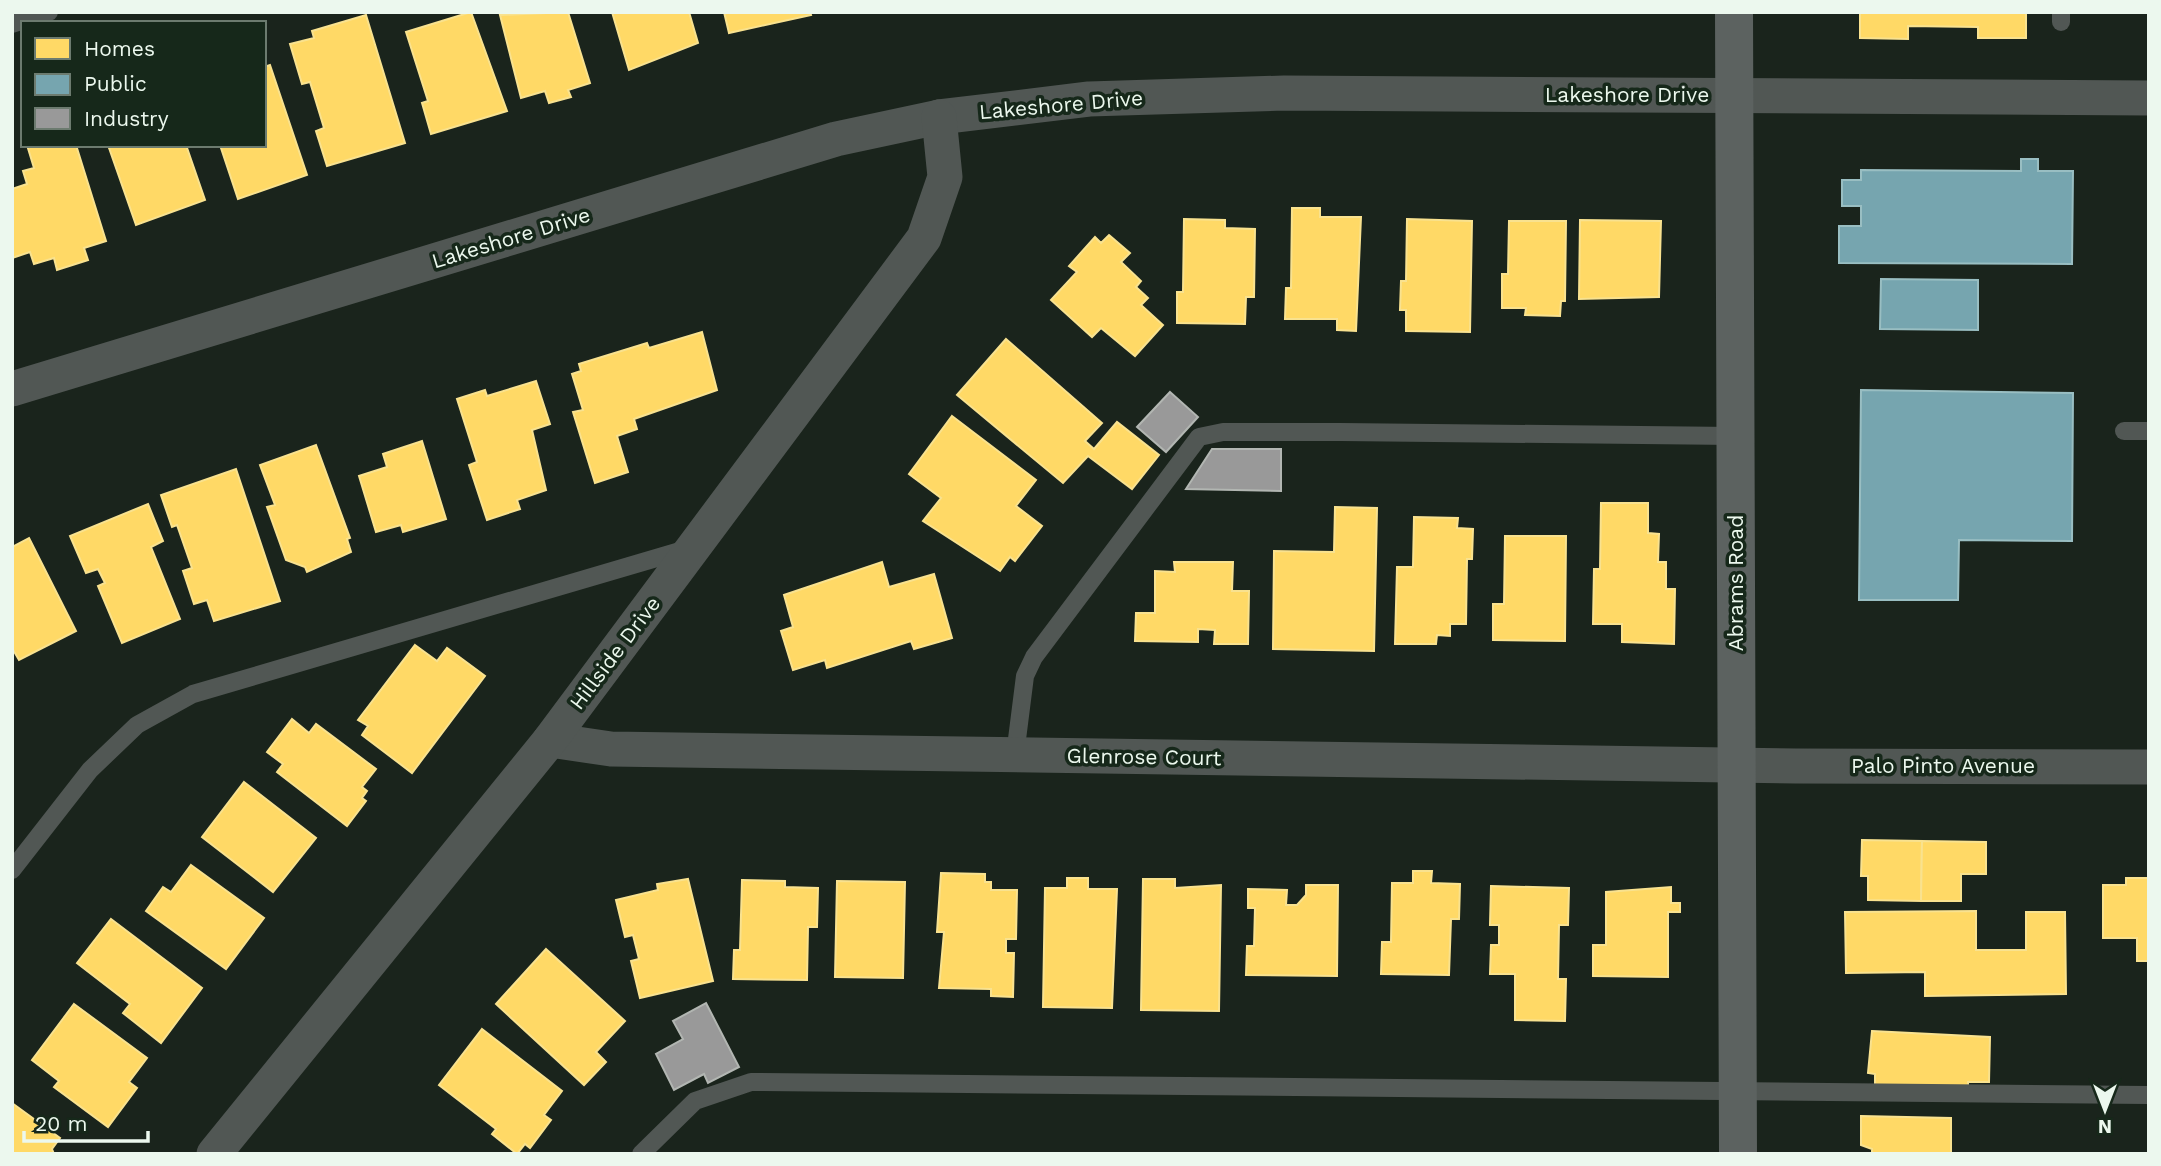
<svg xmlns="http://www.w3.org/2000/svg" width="2161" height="1166" font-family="'Work Sans',sans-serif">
  <rect width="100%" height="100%" fill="#1a241c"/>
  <g fill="#ffd966" stroke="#f9e28f" stroke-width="2">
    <polygon points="471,12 507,111 431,134 422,103 428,101 406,32"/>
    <polygon points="568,12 590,83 568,90 571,97 549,103 545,91 521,98 500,15"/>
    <polygon points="612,12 689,12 698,43 629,70"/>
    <polygon points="724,12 810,12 811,15 729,33"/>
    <polygon points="1860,12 2026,12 2026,38 1978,38 1978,27 1908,26 1908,39 1860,38"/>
    <polygon points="366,15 405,143 327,166 316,131 324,128 310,82 302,84 290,44 314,38 312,31"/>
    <polygon points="270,65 307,175 238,199 220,145 264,145 264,67"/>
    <polygon points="27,145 76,145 106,241 84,248 88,260 57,270 54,258 34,264 30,252 12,258 12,189 27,184 23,171 34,168"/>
    <polygon points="108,145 186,145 205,200 136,225"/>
    <polygon points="1292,208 1320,208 1320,217 1361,217 1356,331 1337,330 1337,319 1285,319 1286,288 1291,288"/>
    <polygon points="1184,219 1225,220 1225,228 1255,229 1254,297 1246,297 1245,324 1177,323 1177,292 1183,292"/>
    <polygon points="1407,219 1472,221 1470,332 1406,331 1406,310 1400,310 1401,281 1406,281"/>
    <polygon points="1580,220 1661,221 1659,297 1579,299"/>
    <polygon points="1509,221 1566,221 1565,301 1561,301 1560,316 1525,315 1526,308 1502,308 1502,274 1508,274"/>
    <polygon points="1109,235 1130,253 1121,262 1141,281 1136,287 1148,298 1141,305 1163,325 1135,356 1101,328 1092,337 1051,300 1077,272 1069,266 1095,237 1101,243"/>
    <polygon points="702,332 717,390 634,419 637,429 617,436 628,472 595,483 573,412 583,410 572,374 581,371 579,364 647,343 649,348"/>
    <polygon points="1006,339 1102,423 1085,441 1094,449 1117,422 1159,455 1132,489 1088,456 1063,483 957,395"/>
    <polygon points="536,381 550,424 532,430 546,490 517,500 520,509 487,520 469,465 477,462 457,399 485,390 487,396"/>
    <polygon points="952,416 1036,480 1016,506 1042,526 1015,561 1010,557 1000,571 923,521 941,498 909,474"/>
    <polygon points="422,441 446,519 403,532 401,525 376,532 359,476 387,467 383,454"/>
    <polygon points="316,445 350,538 347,539 351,552 307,572 305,567 286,560 267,507 275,505 260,465"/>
    <polygon points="236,469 280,601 214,621 207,600 194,604 183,571 192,568 177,525 172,527 161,495"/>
    <polygon points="1601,503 1648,503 1648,533 1659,534 1658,562 1666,562 1666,589 1675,589 1674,644 1622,642 1622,624 1593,624 1594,569 1600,569"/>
    <polygon points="148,504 163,541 151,547 180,619 122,643 98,586 105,583 98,569 86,573 70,536"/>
    <polygon points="1335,507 1377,508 1374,651 1273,649 1274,551 1334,552"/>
    <polygon points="1414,517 1458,518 1457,528 1473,529 1472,559 1467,559 1466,624 1450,624 1450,636 1437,635 1436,644 1395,644 1397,567 1413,567"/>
    <polygon points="1505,536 1566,536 1565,641 1493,640 1493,604 1504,604"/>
    <polygon points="29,538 76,631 19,660 12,648 12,547"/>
    <polygon points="882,562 889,587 934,574 952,638 914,649 911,641 827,668 825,660 793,670 781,631 793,627 784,595"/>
    <polygon points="1174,562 1233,562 1232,591 1249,591 1248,644 1214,644 1215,630 1198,629 1198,642 1135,641 1136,613 1155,613 1155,571 1175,572"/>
    <polygon points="415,645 437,661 447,648 485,676 412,773 362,735 368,726 358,720"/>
    <polygon points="292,719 309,733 316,724 376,769 362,787 367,791 362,798 366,801 347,826 277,772 283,764 267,752"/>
    <polygon points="244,782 316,838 273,892 202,837"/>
    <polygon points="1862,840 1922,841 1921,901 1868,900 1868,876 1861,876"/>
    <polygon points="1922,841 1986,842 1986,874 1961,874 1961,901 1921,901"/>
    <polygon points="191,865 264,918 226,969 146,911 163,887 171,892"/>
    <polygon points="1413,871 1432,871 1431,883 1460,884 1459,919 1451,919 1449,975 1381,974 1382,942 1391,942 1392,883 1413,883"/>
    <polygon points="941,873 985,874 985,882 991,882 991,890 1017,890 1016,939 1006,939 1006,953 1014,953 1013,997 991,996 991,989 939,988 944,932 937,932"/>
    <polygon points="1067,878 1088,878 1088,889 1117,889 1112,1008 1043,1007 1045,888 1067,888"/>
    <polygon points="2126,878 2149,878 2149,961 2137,961 2137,938 2103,938 2103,885 2126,885"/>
    <polygon points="688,879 713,981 640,998 631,961 639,959 633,935 625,937 616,900 658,890 657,884"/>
    <polygon points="1143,879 1175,879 1175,888 1221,885 1219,1011 1141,1010"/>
    <polygon points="742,880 785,881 785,887 818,888 817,927 808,927 807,980 733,979 734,950 740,950"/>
    <polygon points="837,881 905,882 903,978 835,977"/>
    <polygon points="1306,885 1338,885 1337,976 1246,975 1247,946 1254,946 1255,908 1248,908 1248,889 1287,890 1286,905 1297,905 1306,895"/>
    <polygon points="1491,886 1569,888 1568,925 1559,925 1558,979 1566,979 1565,1021 1515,1020 1515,974 1490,974 1491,945 1499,945 1499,925 1490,925"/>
    <polygon points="1671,887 1671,903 1680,903 1680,912 1668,912 1668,977 1593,976 1593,945 1606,945 1606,892"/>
    <polygon points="1976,911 1976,950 2026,950 2026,912 2065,912 2066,994 1925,996 1925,972 1846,973 1845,912"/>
    <polygon points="111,919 202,988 161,1043 123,1013 130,1004 77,963"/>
    <polygon points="546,949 625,1021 596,1052 606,1062 584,1085 496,1004"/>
    <polygon points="74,1004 147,1058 129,1082 137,1088 108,1127 54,1087 59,1081 32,1060"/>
    <polygon points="482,1029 562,1091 544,1115 551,1120 530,1148 525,1144 517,1154 492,1134 496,1129 439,1085"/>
    <polygon points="1872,1031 1990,1037 1989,1082 1968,1082 1968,1092 1875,1091 1875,1074 1868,1073"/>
    <polygon points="12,1103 60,1138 52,1149 54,1154 12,1154"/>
    <polygon points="1861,1116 1951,1118 1951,1154 1872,1154 1872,1149 1861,1145"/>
  </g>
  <g fill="#76a5af" stroke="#99bec2" stroke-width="2">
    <polygon points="2021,159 2038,159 2038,171 2073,171 2072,264 1839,263 1839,226 1861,226 1861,206 1842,206 1842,180 1861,180 1861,170 2021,171"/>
    <polygon points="1881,279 1978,280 1978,330 1880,329"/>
    <polygon points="1861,390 2073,393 2072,541 1959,540 1958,600 1859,600"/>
  </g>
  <g fill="#999" stroke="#b2b6b2" stroke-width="2">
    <polygon points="1170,392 1198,417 1166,452 1137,427"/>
    <polygon points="1212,449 1281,449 1281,491 1186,489"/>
    <polygon points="706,1003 739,1067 708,1083 704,1074 674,1090 656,1054 683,1039 673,1021"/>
  </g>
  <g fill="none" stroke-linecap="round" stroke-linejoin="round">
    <g stroke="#515754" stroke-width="18">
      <polyline points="2061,12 2061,22"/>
      <polyline points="12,24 49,12"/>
      <polyline points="2124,431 2149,431"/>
      <polyline points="1015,755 1025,676 1034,657 1199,437 1223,432 1341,432 1735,436"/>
      <polyline points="12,870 90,770 137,725 193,694 687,549"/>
      <polyline points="641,1154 695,1101 751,1082 2149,1095"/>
    </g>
    <g stroke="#515754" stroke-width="35">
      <polyline points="12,389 836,139 939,117 1089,99 1284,93 2149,98"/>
      <polyline points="550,740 611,749 1796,766 2149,767"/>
      <polyline points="214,1154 550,740 924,238 945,177 939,117"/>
    </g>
    <polyline stroke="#5c6260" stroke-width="38" points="1734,12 1738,1154"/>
  </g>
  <g text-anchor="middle" stroke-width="7" stroke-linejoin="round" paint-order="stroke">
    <g font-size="21" fill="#ecf8ee" stroke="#16281a">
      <text x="1627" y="102">Lakeshore Drive</text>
      <text transform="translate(1061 105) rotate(-5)" y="7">Lakeshore Drive</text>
      <text transform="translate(511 238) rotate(-17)" y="7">Lakeshore Drive</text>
      <text transform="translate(1736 583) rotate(-90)" y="7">Abrams Road</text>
      <text transform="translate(615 653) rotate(-53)" y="7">Hillside Drive</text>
      <text transform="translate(1144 757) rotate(1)" y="7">Glenrose Court</text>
      <text x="1943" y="773">Palo Pinto Avenue</text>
    </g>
  </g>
  <rect width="2161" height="1166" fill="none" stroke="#ecf8ee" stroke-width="28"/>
  <rect x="21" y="21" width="245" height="126" fill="#16281a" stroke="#6c7b6f" stroke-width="2"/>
  <rect x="35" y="38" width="35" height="21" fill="#ffd966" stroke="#6c7b6f" stroke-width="2"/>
  <text x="84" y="56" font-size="21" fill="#ecf8ee">Homes</text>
  <rect x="35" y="74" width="35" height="21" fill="#76a5af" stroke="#6c7b6f" stroke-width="2"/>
  <text x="84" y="91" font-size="21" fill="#ecf8ee">Public</text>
  <rect x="35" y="108" width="35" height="21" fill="#999999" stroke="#6c7b6f" stroke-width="2"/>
  <text x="84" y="126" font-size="21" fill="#ecf8ee">Industry</text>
  <g transform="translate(2105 1110) rotate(180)" stroke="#16281a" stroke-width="5" paint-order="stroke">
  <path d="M0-5L12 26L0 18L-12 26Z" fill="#ecf8ee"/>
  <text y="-10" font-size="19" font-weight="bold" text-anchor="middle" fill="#ecf8ee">N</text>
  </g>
  <path d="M24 1131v10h124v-10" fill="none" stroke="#ecf8ee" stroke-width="3.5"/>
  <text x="35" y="1131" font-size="21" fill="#ecf8ee" stroke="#16281a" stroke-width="5" paint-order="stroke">20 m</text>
</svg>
